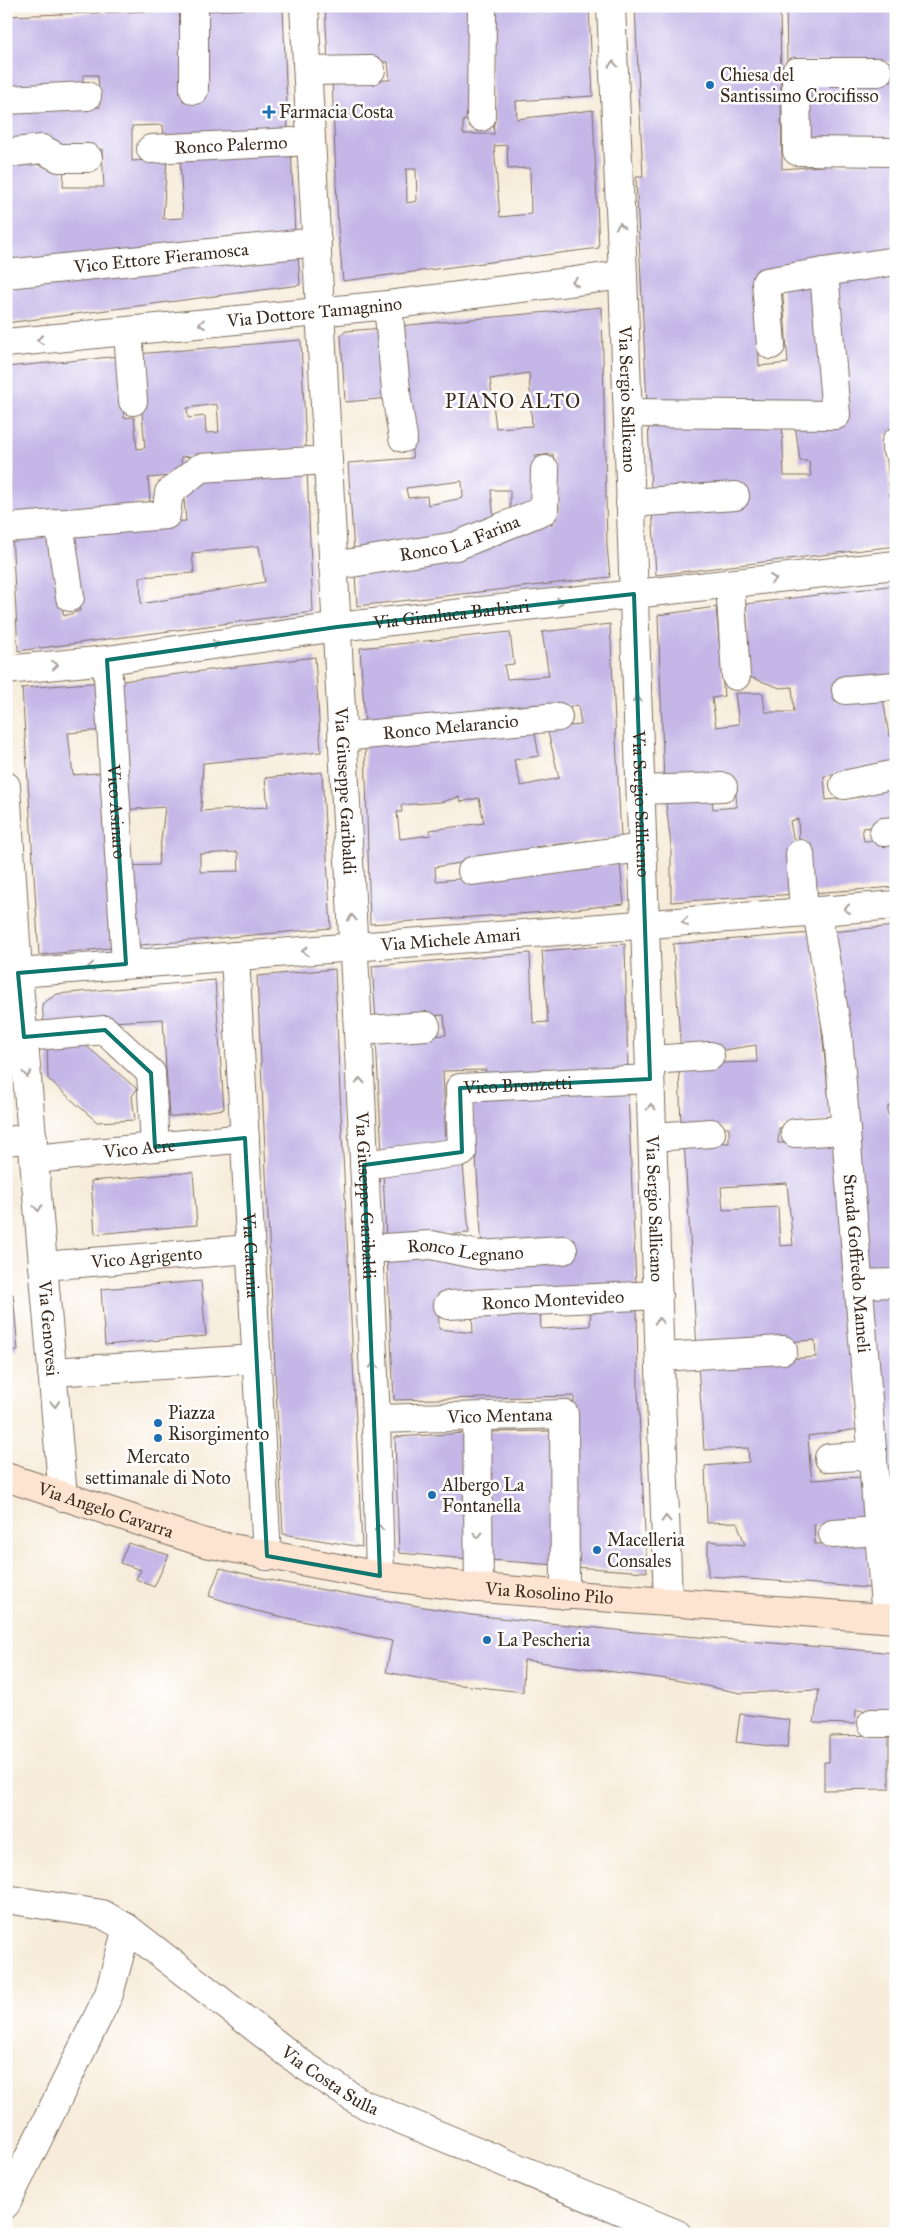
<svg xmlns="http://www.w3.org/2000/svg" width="902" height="2240" font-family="'IM FELL Great Primer',serif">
  <rect width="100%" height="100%" fill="#fff"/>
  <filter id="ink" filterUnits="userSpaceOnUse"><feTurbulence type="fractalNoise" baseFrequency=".02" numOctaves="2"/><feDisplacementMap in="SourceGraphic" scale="10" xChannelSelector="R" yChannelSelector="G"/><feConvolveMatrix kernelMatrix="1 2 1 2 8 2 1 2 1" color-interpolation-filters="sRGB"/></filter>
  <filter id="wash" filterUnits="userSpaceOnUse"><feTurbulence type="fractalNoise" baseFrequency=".0096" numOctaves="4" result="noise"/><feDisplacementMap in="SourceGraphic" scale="20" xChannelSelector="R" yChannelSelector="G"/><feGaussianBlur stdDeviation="1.12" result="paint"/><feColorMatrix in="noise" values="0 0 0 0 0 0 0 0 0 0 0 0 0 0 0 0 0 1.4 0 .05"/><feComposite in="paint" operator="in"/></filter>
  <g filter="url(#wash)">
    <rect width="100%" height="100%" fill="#f7ecda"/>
    <g id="blocks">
      <g fill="#c4b7e7" fill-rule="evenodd">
        <path d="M325,6H470L471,121L463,120V134H494L491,72L493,6H589L593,96L516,101L517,119L593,110L599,248L343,281L338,228L332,81L390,80L388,62H328ZM507,145L508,169L530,168L531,214L500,217L494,146ZM406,169H416L417,201L407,203Z"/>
        <polygon points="635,6 780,6 782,169 896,160 896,254 782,265 758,324 759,366 788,363 782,284 818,281 826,409 647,403 636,177 643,177"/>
        <polygon points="786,6 896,6 896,145 808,142 807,81 892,81 891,62 787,61"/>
        <polygon points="283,8 288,133 164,139 163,125 132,126 132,161 167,159 163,219 183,218 180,156 291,148 295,235 6,267 6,161 37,158 38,165 64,163 63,187 104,187 102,149 59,152 6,146 6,113 100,107 98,75 83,75 83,85 6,88 6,16 182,10 183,101 206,99 202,11"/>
        <polygon points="298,253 300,285 6,323 6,282"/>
        <polygon points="896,272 896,433 885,434 890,497 896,497 896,546 656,575 652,509 747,504 746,486 651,492 648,422 782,424 784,476 811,476 809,461 800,461 795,424 848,423 837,280"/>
        <path d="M602,307L607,546L610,577L357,606L355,574L526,526L552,524L559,509L553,454L535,456L532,505L510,509V490H491L494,521L467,532L354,553L348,463L413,458L402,399L398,326ZM529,373L532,426L496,428L490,379ZM462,481L463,498L428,505L427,496L408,498L406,488Z"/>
        <polygon points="384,328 390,398 345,402 341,335 346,331"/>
        <path d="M301,340L306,449L181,457L182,475L148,478L150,502L133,504L134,513L12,523L6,367L121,356L124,418L134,417L137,449L145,448L137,354ZM217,404L219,432L206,433L205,416L188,418L187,408Z"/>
        <path d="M307,469L313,612L18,651L12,533L50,530L54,575L64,616L80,611L69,528L186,521L183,488L200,477ZM259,546L265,582L141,604L140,577L194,573L192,553Z"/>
        <polygon points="896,585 896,679 833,683 835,702 883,698 889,736 896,735 896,765 824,776 826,800 859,797 896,783 896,825 862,828 864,841 896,840 896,887 811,893 806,841 799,841 798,819 790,821 794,842 796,894 671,902 671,846 665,794 712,794 713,809 737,807 735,782 664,784 658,615 716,607 724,696 712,698 716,727 739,724 735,693 763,693 765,712 794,712 792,687 780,688 750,677 746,604"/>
        <path d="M610,624L621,837L535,847L491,858L435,867L436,881L620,864L624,904L546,912L370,924L365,743L534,728L539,756L514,760L521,786L559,778L547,728L581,725L578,705L554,710L365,725L360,648L510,632L514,664L504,665L507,679L549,676L542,632ZM459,797L461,802L479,798L484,823L430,830L431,835L400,839L397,812H402L401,805L441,802Z"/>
        <path d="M315,657L321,752L203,763L201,811L268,807L265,778L322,772L331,928L130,946L126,866L158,865L165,807L122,810L114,682ZM238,852L239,871L200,872V854Z"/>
        <polygon points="103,682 106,730 68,733 73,775 109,772 120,947 39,955 22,688"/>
        <polygon points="896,926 896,1105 888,1106 888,1115 896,1116 896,1274 864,1275 829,932"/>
        <path d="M812,933L831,1120L779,1128L778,1143L838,1144L859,1429L808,1436L810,1465L812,1480L862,1477L866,1520L814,1525L815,1544L867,1543L870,1588L708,1576V1541L745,1545L737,1522L707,1523L705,1466L749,1462L748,1448L704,1450L698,1365L816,1357L815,1340L697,1348L684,1142L729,1143V1127L681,1128L679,1064L757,1062L756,1045L724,1050L681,1052L673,944ZM787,1183L793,1245L780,1246L778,1207L723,1210L721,1187Z"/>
        <polygon points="625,944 628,1073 486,1080 486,1070 443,1071 446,1147 382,1154 376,1039 446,1035 444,1015 376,1020 372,966 530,953 533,1023 548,1022 542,951"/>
        <polygon points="335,969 339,1072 362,1547 283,1534 275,1368 257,976"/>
        <polygon points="215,980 224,1109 169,1117 163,1019 44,1026 42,1004 57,994"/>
        <polygon points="83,1043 137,1089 132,1096 135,1120 97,1122 48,1079 47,1045"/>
        <polygon points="628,1093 636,1286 438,1297 439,1329 473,1333 472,1311 540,1311 541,1329 590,1326 591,1306 637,1303 638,1392 647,1572 573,1567 574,1396 394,1400 387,1256 482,1248 472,1094"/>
        <polygon points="429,1162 463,1164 469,1233 386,1239 383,1172 430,1170"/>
        <polygon points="193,1172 197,1225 95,1234 91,1181"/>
        <polygon points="201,1281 206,1336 105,1345 101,1289"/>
        <polygon points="896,1293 896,1592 867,1296"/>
        <polygon points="6,1294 13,1294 18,1350 6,1351"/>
        <polygon points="555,1431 556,1565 490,1560 486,1432"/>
        <polygon points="466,1433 469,1559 399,1553 395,1437"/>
        <polygon points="128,1543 169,1555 154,1587 136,1579 141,1570 120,1563"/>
        <polygon points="220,1568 284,1583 471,1615 636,1632 896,1653 896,1712 856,1710 855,1724 814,1723 819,1690 741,1693 675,1680 524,1660 523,1692 444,1683 386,1672 392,1641 252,1610 209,1596"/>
        <polygon points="740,1714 790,1720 787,1748 736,1742"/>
        <polygon points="889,1735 889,1789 824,1790 824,1762 829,1762 829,1736"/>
      </g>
    </g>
  </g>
  <g filter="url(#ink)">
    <use href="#blocks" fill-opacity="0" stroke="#7d6e60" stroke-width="1"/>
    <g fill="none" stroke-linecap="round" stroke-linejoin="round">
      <defs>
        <g id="pedestrian">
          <polyline points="878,72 796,72 797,151 896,152"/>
          <polyline points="481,117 482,6"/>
          <path id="s1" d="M151,149L311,141"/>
          <polyline points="6,153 42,149 59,158 88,158"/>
          <polyline points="388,305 397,400 403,438"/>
          <polyline points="128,332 133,401"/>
          <polyline points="771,345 766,282 824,272"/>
          <polyline points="628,413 836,415 824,272 896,261"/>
          <polyline points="896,442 896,448"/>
          <polyline points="630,503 735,496"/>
          <polyline points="59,523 70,597"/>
          <polyline points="6,528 166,515 169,493 200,468 328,460"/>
          <path id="s2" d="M333,566L456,546L544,510L545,470"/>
          <path id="s3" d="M107,660L126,964"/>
          <polyline points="846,690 896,686"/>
          <polyline points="844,785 896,774"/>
          <polyline points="641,790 723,787"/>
          <polyline points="884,832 896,831"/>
          <polyline points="800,854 804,912"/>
          <polyline points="358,1031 426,1026"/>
          <polyline points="24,1037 105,1030 151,1073 155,1147"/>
          <polyline points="650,1060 710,1056"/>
          <polyline points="653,1137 711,1133"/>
          <polyline points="364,1165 462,1152"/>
          <path id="s4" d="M368,1249L431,1245L479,1255L563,1250"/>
          <polyline points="660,1357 783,1350"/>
        </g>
        <g id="minor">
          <polyline points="194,6 194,90"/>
          <path id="s5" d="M304,6L358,1031L376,1419L380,1576"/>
          <polyline points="611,6 623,275"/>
          <polyline points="308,71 371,70"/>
          <polyline points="6,100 87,96"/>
          <path id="s6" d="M6,274L317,242"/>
          <polyline points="730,584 736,676"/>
          <path id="s7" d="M6,670L107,660L337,627L896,565"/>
          <path id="s8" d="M342,737L558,717"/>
          <path id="s9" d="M6,786L18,973L63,1497"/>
          <polyline points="472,871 642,848"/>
          <path id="s10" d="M817,911L838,1036L886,1618"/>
          <path id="s11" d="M235,956L267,1556"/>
          <path id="s12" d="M6,974L896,905"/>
          <polyline points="795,1133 846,1130"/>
          <polyline points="6,1141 33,1138"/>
          <path id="s13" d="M462,1152L460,1088L650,1079"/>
          <path id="s14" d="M35,1159L245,1138"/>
          <path id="s15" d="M43,1266L250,1249"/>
          <polyline points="859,1284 896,1283"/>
          <path id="s16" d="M448,1305L658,1295"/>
          <polyline points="52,1372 256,1359"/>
          <polyline points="477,1417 479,1588"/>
          <path id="s17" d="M376,1419L564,1414L565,1595"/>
          <polyline points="829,1458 873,1455"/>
          <polyline points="833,1534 879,1531"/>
          <polyline points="872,1723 896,1723"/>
          <path id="s18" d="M6,1899L102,1914L127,1928L302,2064L361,2103L677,2234"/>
          <polyline points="6,2204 109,1994 127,1928"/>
        </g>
        <g id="tertiary">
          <path id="s19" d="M6,343L388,305L623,275L668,1602"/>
        </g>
        <g id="secondary">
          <path id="s20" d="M6,1477L205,1543L380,1576L479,1588L896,1619"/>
        </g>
      </defs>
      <use href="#pedestrian" stroke="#7d6e60" stroke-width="30"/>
      <use href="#minor" stroke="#7d6e60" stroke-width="30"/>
      <use href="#tertiary" stroke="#7d6e60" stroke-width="30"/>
      <use href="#secondary" stroke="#7d6e60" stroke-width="30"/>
      <use href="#pedestrian" stroke="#fff" stroke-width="28"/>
      <use href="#minor" stroke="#fff" stroke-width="28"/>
      <use href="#tertiary" stroke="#fff" stroke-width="28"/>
      <use href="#secondary" stroke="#fde4d1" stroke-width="28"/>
    </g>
    <defs><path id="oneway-chevron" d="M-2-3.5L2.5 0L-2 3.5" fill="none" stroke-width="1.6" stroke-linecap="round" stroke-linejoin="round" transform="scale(1.25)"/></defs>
    <g stroke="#a79f9a">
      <use href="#oneway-chevron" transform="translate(613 64) rotate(-92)"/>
      <use href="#oneway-chevron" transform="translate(620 226) rotate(-93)"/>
      <use href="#oneway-chevron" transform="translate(575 282) rotate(173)"/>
      <use href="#oneway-chevron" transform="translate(202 324) rotate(174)"/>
      <use href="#oneway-chevron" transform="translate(40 340) rotate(175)"/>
      <use href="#oneway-chevron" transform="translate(773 579) rotate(-6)"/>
      <use href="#oneway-chevron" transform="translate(560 602) rotate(-6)"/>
      <use href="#oneway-chevron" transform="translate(216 644) rotate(-8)"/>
      <use href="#oneway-chevron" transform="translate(55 665) rotate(-5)"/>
      <use href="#oneway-chevron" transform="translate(637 699) rotate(-92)"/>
      <use href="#oneway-chevron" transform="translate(847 909) rotate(175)"/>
      <use href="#oneway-chevron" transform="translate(352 918) rotate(-93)"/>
      <use href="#oneway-chevron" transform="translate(685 922) rotate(175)"/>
      <use href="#oneway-chevron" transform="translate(305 951) rotate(176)"/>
      <use href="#oneway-chevron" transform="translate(91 967) rotate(176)"/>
      <use href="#oneway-chevron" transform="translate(27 1074) rotate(85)"/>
      <use href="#oneway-chevron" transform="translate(360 1081) rotate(-93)"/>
      <use href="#oneway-chevron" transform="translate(651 1107) rotate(-92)"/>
      <use href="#oneway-chevron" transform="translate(38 1208) rotate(85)"/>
      <use href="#oneway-chevron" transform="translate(659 1321) rotate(-92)"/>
      <use href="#oneway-chevron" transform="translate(374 1365) rotate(-93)"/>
      <use href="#oneway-chevron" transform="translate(55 1404) rotate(85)"/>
      <use href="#oneway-chevron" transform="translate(666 1519) rotate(-92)"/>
      <use href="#oneway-chevron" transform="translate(379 1528) rotate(-92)"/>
      <use href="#oneway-chevron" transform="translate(478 1535) rotate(89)"/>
    </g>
  </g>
  <path fill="none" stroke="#0f766e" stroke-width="4" stroke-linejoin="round" d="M634,594L650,1079L460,1088L462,1152L364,1165L380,1576L267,1556L245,1138L155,1147L151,1073L105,1030L24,1037L18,973L126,964L107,660L337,627Z"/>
  <g fill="#1f6fb2" stroke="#fff" stroke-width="2">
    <circle cx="710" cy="85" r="5"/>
    <path d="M266.5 104.5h5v5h5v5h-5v5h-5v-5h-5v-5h5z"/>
    <circle cx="158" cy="1423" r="5"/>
    <circle cx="158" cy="1438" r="5"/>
    <circle cx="432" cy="1495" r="5"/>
    <circle cx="597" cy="1550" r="5"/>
    <circle cx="487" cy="1640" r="5"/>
  </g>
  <g text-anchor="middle" stroke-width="5" stroke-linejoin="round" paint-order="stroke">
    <g font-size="18" fill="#3b2a1e" stroke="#fff" text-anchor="start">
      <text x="720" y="81">Chiesa del<tspan x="720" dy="21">Santissimo Crocifisso</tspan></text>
      <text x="279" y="118">Farmacia Costa</text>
      <text x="168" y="1419">Piazza<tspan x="168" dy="21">Risorgimento</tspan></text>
      <text x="158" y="1463" text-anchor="middle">Mercato<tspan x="158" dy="21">settimanale di Noto</tspan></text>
      <text x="442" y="1491">Albergo La<tspan x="442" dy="21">Fontanella</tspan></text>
      <text x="607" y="1546">Macelleria<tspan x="607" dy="21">Consales</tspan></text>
      <text x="497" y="1646">La Pescheria</text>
    </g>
    <g font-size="18" fill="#3b2a1e" stroke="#fff">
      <text dy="6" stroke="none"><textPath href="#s1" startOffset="80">Ronco Palermo</textPath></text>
      <text dy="6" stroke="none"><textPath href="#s6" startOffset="156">Vico Ettore Fieramosca</textPath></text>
      <text dy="6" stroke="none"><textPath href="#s19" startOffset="310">Via Dottore Tamagnino</textPath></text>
      <text dy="6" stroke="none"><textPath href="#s19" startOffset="745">Via Sergio Sallicano</textPath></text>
      <text dy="6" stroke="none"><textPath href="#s2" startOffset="130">Ronco La Farina</textPath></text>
      <text dy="6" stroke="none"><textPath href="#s7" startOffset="449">Via Gianluca Barbieri</textPath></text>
      <text dy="6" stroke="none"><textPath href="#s8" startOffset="109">Ronco Melarancio</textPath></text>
      <text dy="6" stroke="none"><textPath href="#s5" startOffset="786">Via Giuseppe Garibaldi</textPath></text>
      <text dy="6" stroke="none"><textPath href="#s19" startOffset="1150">Via Sergio Sallicano</textPath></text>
      <text dy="6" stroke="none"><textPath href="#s3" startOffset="152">Vico Asinaro</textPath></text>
      <text dy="6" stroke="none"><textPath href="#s12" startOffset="446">Via Michele Amari</textPath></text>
      <text dy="6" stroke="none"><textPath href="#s13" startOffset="122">Vico Bronzetti</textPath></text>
      <text dy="6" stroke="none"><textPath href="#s14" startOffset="105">Vico Acre</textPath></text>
      <text dy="6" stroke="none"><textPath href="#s5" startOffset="1191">Via Giuseppe Garibaldi</textPath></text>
      <text dy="6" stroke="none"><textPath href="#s19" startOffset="1555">Via Sergio Sallicano</textPath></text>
      <text dy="6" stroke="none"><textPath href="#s4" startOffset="98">Ronco Legnano</textPath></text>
      <text dy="6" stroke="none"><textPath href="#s11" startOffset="300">Via Catania</textPath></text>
      <text dy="6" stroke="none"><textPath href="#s15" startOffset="104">Vico Agrigento</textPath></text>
      <text dy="6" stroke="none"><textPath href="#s10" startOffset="355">Strada Goffredo Mameli</textPath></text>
      <text dy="6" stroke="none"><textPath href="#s16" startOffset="105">Ronco Montevideo</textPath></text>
      <text dy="6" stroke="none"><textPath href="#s9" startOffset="544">Via Genovesi</textPath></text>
      <text dy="6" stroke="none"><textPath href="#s17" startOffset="124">Vico Mentana</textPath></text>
      <text dy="6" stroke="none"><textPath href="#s20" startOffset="105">Via Angelo Cavarra</textPath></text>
      <text dy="6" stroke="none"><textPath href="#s20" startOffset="558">Via Rosolino Pilo</textPath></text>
      <text dy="6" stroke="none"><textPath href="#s18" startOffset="380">Via Costa Sulla</textPath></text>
    </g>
    <g font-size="20" letter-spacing="1" fill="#3b2a1e" stroke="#fff">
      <text x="513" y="408">PIANO ALTO</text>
    </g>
  </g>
  <rect width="902" height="2240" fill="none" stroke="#fff" stroke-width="25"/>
</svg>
